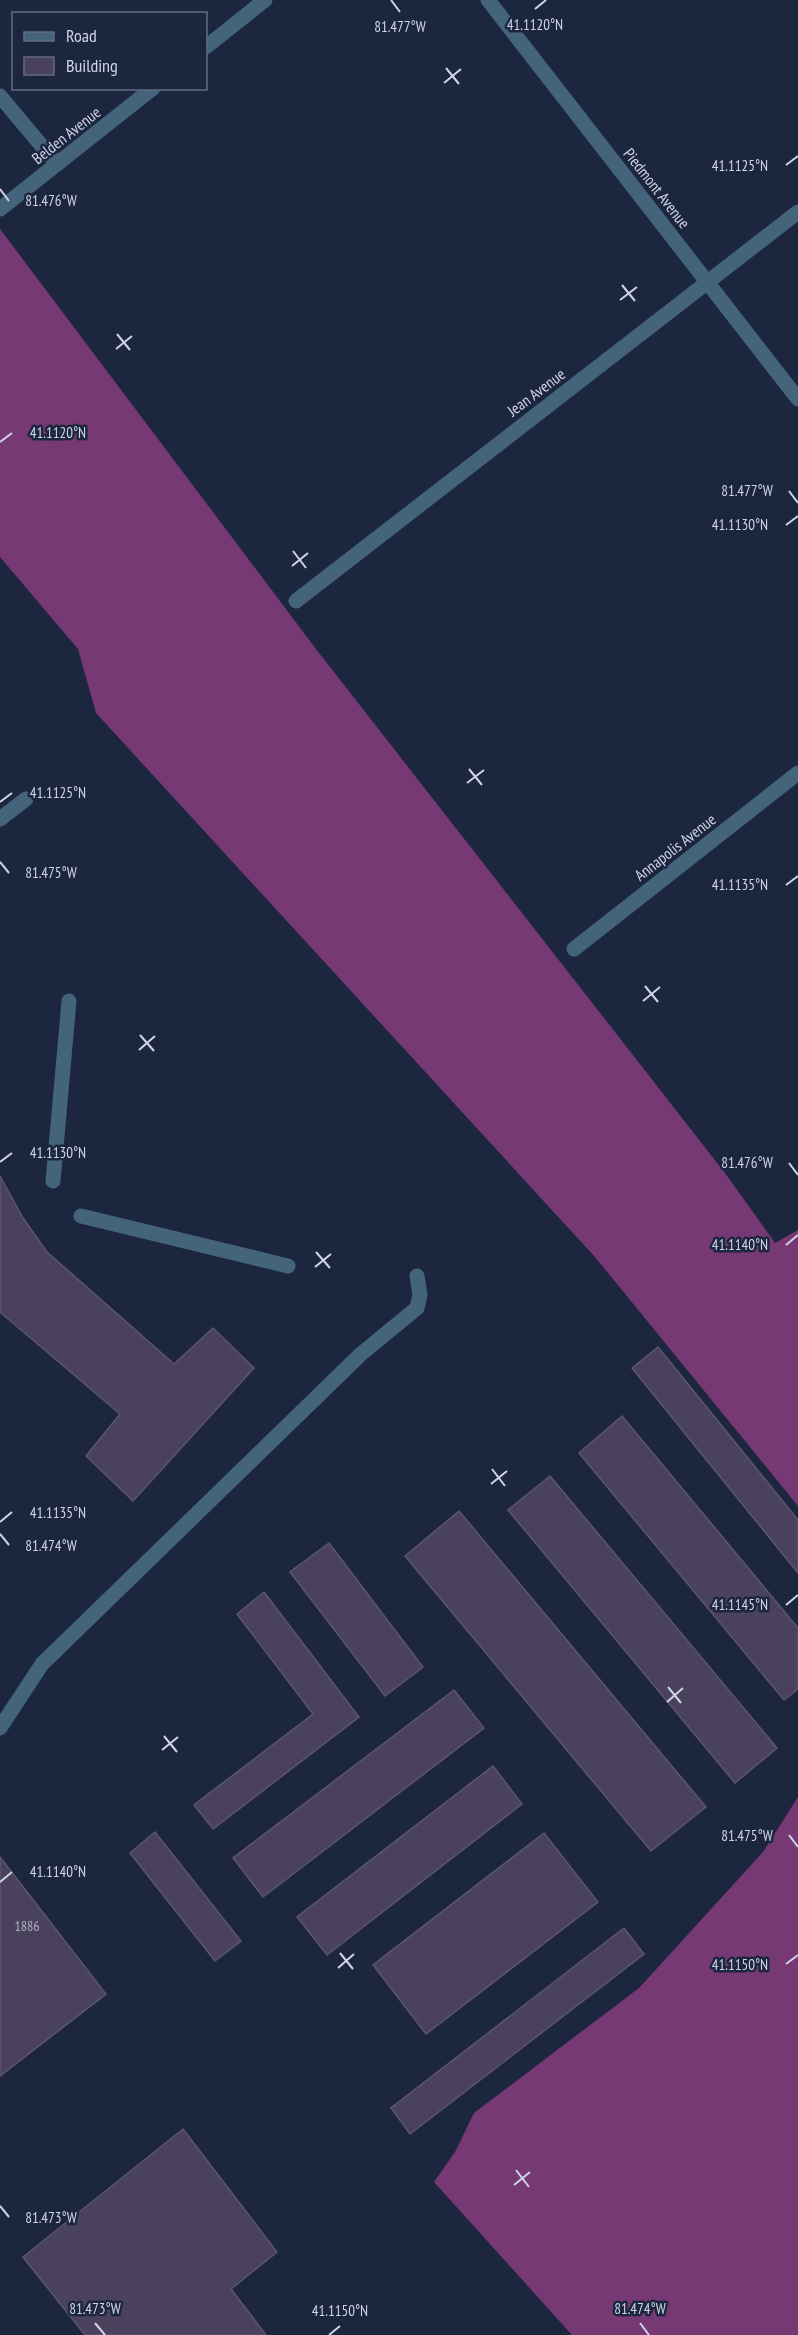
<svg xmlns="http://www.w3.org/2000/svg" width="798" height="2335" font-family="'PT Sans Narrow',sans-serif">
  <rect width="100%" height="100%" fill="#1d263f"/>
  <g fill="#763973">
    <polygon points="0,229 316,649 725,1173 775,1243 798,1230 798,1506 595,1257 96,713 78,649 0,557"/>
    <polygon points="798,1797 798,2335 572,2335 434,2182 455,2152 474,2113 639,1988 763,1852"/>
  </g>
  <g fill="#4a415d" stroke="#5d5471" stroke-width="1.5">
    <polygon points="0,1176 23,1218 47,1252 174,1364 213,1328 254,1368 133,1501 86,1456 120,1414 0,1312"/>
    <polygon points="658,1347 798,1520 798,1573 632,1368"/>
    <polygon points="622,1416 798,1628 798,1689 784,1700 579,1453"/>
    <polygon points="550,1476 777,1748 735,1783 508,1510"/>
    <polygon points="459,1511 706,1807 651,1851 405,1556"/>
    <polygon points="329,1543 423,1667 385,1696 290,1572"/>
    <polygon points="264,1592 359,1717 213,1829 194,1805 313,1714 237,1614"/>
    <polygon points="454,1690 484,1728 263,1897 233,1858"/>
    <polygon points="493,1766 522,1804 327,1955 297,1917"/>
    <polygon points="155,1832 241,1941 215,1961 130,1853"/>
    <polygon points="544,1833 598,1902 426,2034 373,1965"/>
    <polygon points="0,1857 106,1994 0,2076"/>
    <polygon points="624,1928 644,1954 410,2134 391,2108"/>
    <polygon points="183,2129 277,2252 231,2289 266,2335 85,2335 23,2257"/>
  </g>
  <g fill="none" stroke-linecap="round" stroke-linejoin="round">
    <g stroke="#43647a" stroke-width="15">
      <polyline points="0,96 57,164"/>
      <polyline points="0,819 26,799"/>
      <polyline points="53,1181 69,1001"/>
      <polyline points="81,1216 288,1266"/>
      <polyline points="0,1728 42,1664 361,1354 417,1308 420,1295 417,1276"/>
    </g>
    <g stroke="#43647a" stroke-width="15">
      <polyline points="488,0 798,399"/>
      <polyline points="206,47 265,0"/>
      <polyline points="0,209 153,88"/>
      <polyline points="296,601 798,212"/>
      <polyline points="574,949 798,773"/>
    </g>
  </g>
  <path fill="none" stroke="#ced5e5" stroke-width="2" d="M391,0L400,12M535,9L546,0M446,68L459,84M444,83L461,69M786,165L798,156M0,189L9,201M622,285L635,301M620,300L637,287M117,334L130,350M116,349L132,336M0,442L12,433M789,491L798,503M786,525L798,516M293,551L306,568M292,566L308,553M469,769L482,785M467,783L484,770M0,802L12,793M0,862L9,873M786,885L798,876M645,986L658,1002M643,1001L660,987M140,1035L154,1051M139,1050L155,1036M0,1162L12,1153M789,1163L798,1175M786,1245L798,1235M316,1252L330,1268M315,1267L331,1254M492,1469L505,1486M491,1484L507,1471M0,1522L12,1512M0,1534L9,1545M786,1605L798,1595M668,1687L681,1703M667,1702L683,1688M164,1736L177,1752M162,1750L178,1737M789,1835L798,1847M0,1882L12,1872M340,1953L353,1969M786,1964L798,1955M338,1968L354,1954M516,2170L529,2187M514,2185L530,2172M0,2206L9,2217M95,2323L105,2335M640,2323L649,2335M329,2335L340,2326"/>
  <g text-anchor="middle" stroke-width="5" stroke-linejoin="round" paint-order="stroke">
    <g font-size="14" fill="#adb0c3">
      <text x="27" y="1931">1886</text>
    </g>
    <g font-size="16" fill="#ced5e5" stroke="#1d263f">
      <text transform="translate(66 135) rotate(-38)" y="6">Belden Avenue</text>
      <text transform="translate(657 188) rotate(52)" y="6">Piedmont Avenue</text>
      <text transform="translate(536 392) rotate(-37)" y="6">Jean Avenue</text>
      <text transform="translate(675 847) rotate(-38)" y="6">Annapolis Avenue</text>
    </g>
  </g>
  <g font-size="15" text-anchor="middle" fill="#ced5e5" stroke="#1d263f" stroke-width="5" stroke-linejoin="round" paint-order="stroke">
    <text x="535" y="30">41.1120°N</text>
    <text x="400" y="32">81.477°W</text>
    <text x="740" y="171">41.1125°N</text>
    <text x="51" y="206">81.476°W</text>
    <text x="58" y="438">41.1120°N</text>
    <text x="747" y="496">81.477°W</text>
    <text x="740" y="530">41.1130°N</text>
    <text x="58" y="798">41.1125°N</text>
    <text x="51" y="878">81.475°W</text>
    <text x="740" y="890">41.1135°N</text>
    <text x="58" y="1158">41.1130°N</text>
    <text x="747" y="1168">81.476°W</text>
    <text x="740" y="1250">41.1140°N</text>
    <text x="58" y="1518">41.1135°N</text>
    <text x="51" y="1551">81.474°W</text>
    <text x="740" y="1610">41.1145°N</text>
    <text x="747" y="1841">81.475°W</text>
    <text x="58" y="1877">41.1140°N</text>
    <text x="740" y="1970">41.1150°N</text>
    <text x="51" y="2223">81.473°W</text>
    <text x="95" y="2314">81.473°W</text>
    <text x="640" y="2314">81.474°W</text>
    <text x="340" y="2316">41.1150°N</text>
  </g>
  <rect x="12" y="12" width="195" height="78" fill="#1d263f" stroke="#646c81" stroke-width="1.5"/>
  <rect x="24" y="32" width="30" height="9" fill="#43647a" stroke="#646c81" stroke-width="1.5"/>
  <text x="66" y="42" font-size="18" fill="#ced5e5">Road</text>
  <rect x="24" y="57" width="30" height="18" fill="#4a415d" stroke="#646c81" stroke-width="1.5"/>
  <text x="66" y="72" font-size="18" fill="#ced5e5">Building</text>
</svg>
